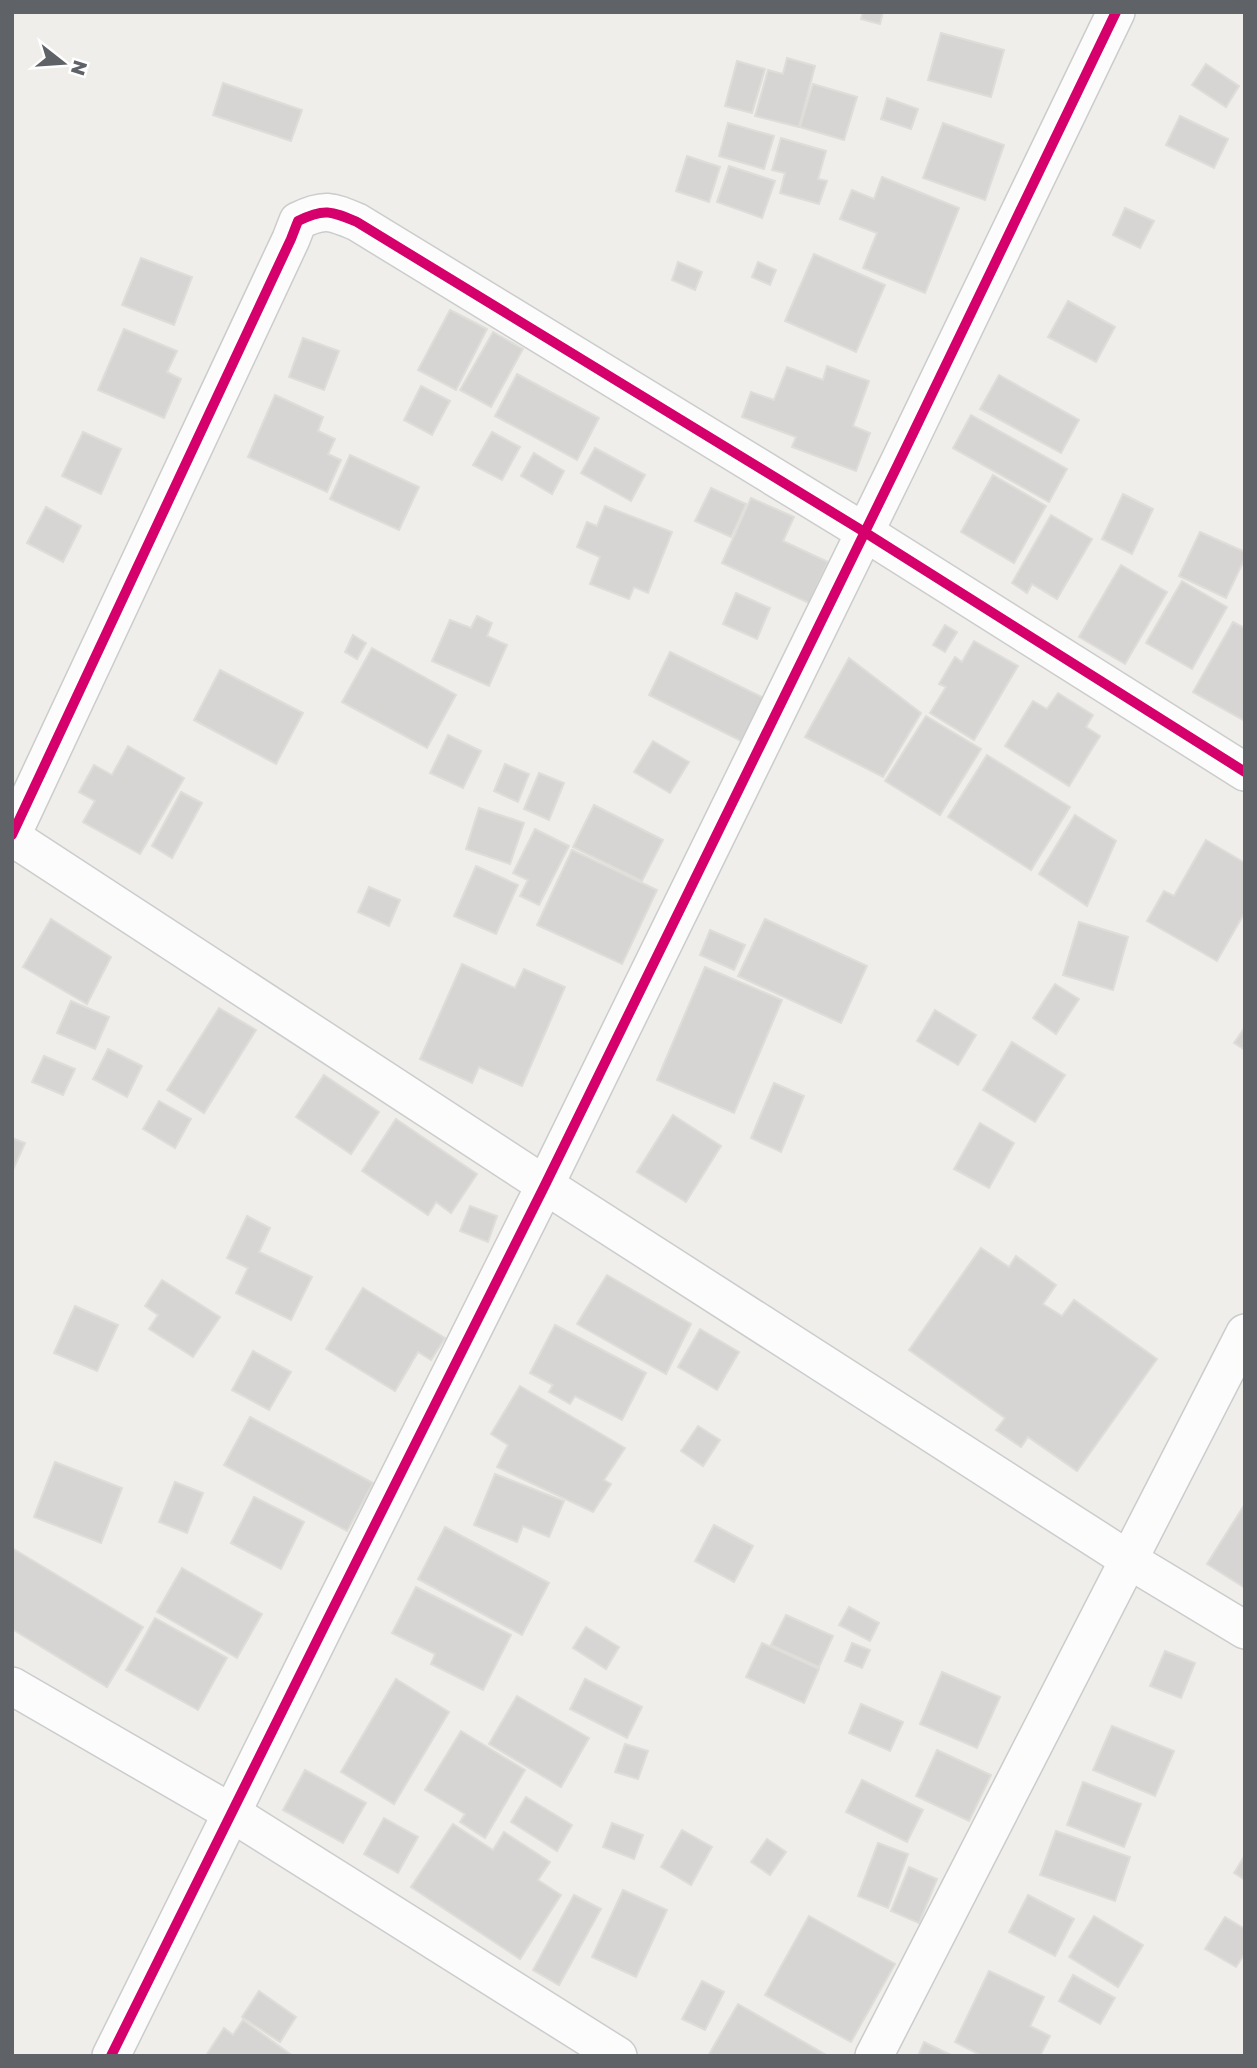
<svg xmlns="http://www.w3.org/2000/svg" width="1257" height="2068" font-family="'Golos Text',sans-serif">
  <rect width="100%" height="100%" fill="#efeeea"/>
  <g fill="#d6d5d3" stroke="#deddd9" stroke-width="2">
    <polygon points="863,12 883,12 880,24 861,19"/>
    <polygon points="941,33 1004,50 991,97 928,80"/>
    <polygon points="787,58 815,66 799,127 755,116 768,70 783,74"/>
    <polygon points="737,61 765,69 752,113 725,106"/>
    <polygon points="1206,64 1239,86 1226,107 1192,85"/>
    <polygon points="223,83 302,110 291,141 213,115"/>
    <polygon points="813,84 857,97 844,140 800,127"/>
    <polygon points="887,98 918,109 911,129 881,119"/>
    <polygon points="1180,116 1228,139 1214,168 1166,145"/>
    <polygon points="728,123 774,136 764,169 719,156"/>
    <polygon points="943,123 1004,145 985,200 923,178"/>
    <polygon points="781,138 826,151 818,179 827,181 819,204 780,193 785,173 772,170"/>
    <polygon points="687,156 720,167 709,202 676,191"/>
    <polygon points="729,166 775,181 762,218 717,202"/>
    <polygon points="882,177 959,208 925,293 863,268 877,233 840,219 852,190 874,199"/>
    <polygon points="1125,208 1154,221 1140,248 1113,235"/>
    <polygon points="814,254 885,285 856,352 785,321"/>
    <polygon points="141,258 192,277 174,325 122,305"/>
    <polygon points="678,262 702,272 695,290 672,280"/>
    <polygon points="758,262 776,270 770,285 752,277"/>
    <polygon points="1068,301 1115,327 1096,362 1048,337"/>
    <polygon points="450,310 487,329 456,390 418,370"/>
    <polygon points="124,329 177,351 167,372 181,379 164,418 98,390"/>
    <polygon points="493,332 523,349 491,407 460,390"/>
    <polygon points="303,338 339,351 324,390 289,377"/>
    <polygon points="827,366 869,381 853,426 870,433 856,471 792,447 796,437 742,417 751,392 774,400 787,367 823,380"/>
    <polygon points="517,374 599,418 577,460 495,416"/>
    <polygon points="999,375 1079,420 1061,453 980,409"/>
    <polygon points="421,386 450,401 432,435 404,420"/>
    <polygon points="275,395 323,417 318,431 335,439 328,454 341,460 327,492 248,457"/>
    <polygon points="971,415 1067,469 1049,502 953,448"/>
    <polygon points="83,432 121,449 101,494 62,476"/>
    <polygon points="492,432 520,447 502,480 473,465"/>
    <polygon points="595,448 645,475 631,501 581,473"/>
    <polygon points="534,453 564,471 552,494 521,476"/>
    <polygon points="350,455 419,487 399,530 330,499"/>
    <polygon points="993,475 1046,506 1014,563 961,532"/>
    <polygon points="711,488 746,504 731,537 695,521"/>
    <polygon points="1123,494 1153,509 1132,554 1102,539"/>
    <polygon points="751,498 794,517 783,541 828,562 809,603 722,563"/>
    <polygon points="605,506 672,532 648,593 634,587 629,599 590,584 600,557 577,547 587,522 597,526"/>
    <polygon points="46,507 81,526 63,562 27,543"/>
    <polygon points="1051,515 1092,539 1057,599 1032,584 1027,593 1012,583"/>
    <polygon points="1200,532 1245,552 1245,558 1226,598 1179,576"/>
    <polygon points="1121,565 1167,592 1125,664 1079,637"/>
    <polygon points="1182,581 1227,607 1192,669 1146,643"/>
    <polygon points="736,593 770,608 757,639 723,624"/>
    <polygon points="477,616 492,623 487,636 507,645 489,686 432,661 450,620 471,628"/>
    <polygon points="1233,622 1245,628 1245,721 1193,692"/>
    <polygon points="945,625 957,632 945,652 933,645"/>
    <polygon points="353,635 366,643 357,659 345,652"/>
    <polygon points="974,641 1018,666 974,740 930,713 946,687 939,684 955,657 962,662"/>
    <polygon points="372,648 456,695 427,748 342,702"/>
    <polygon points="670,652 764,698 743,742 649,695"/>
    <polygon points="849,658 921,713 883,777 805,737"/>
    <polygon points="220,670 303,713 276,764 194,720"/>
    <polygon points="1058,693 1093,715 1086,727 1100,736 1069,786 1005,746 1033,701 1047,709"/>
    <polygon points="926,716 981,749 940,815 885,781"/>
    <polygon points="448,735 481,751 463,788 430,773"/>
    <polygon points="653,741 689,762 670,793 634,772"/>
    <polygon points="128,746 184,778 140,854 83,822 95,801 79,792 94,765 112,775"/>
    <polygon points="987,755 1070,807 1031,870 948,817"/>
    <polygon points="505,764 529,774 518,802 494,791"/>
    <polygon points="539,773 564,783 549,820 524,809"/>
    <polygon points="181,792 202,803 172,858 152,846"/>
    <polygon points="594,805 663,840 642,881 573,847"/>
    <polygon points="479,808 524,823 510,864 466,849"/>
    <polygon points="1075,815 1116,841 1087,906 1039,874"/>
    <polygon points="535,829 569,846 539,905 520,896 528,880 513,873"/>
    <polygon points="1206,840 1245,863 1245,912 1217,961 1147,921 1164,891 1174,896"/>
    <polygon points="572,850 657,890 622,964 537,925"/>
    <polygon points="476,866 518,885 496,934 454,916"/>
    <polygon points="369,887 400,900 389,926 358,912"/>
    <polygon points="51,919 111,957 87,1004 23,967"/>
    <polygon points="765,919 867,966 841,1023 738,976"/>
    <polygon points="1079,922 1128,937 1113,990 1063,975"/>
    <polygon points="710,930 745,945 734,970 700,955"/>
    <polygon points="462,964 515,988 524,969 565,987 522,1086 479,1067 472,1083 420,1059"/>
    <polygon points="705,967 782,1000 734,1113 657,1080"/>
    <polygon points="1055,984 1079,999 1056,1034 1033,1018"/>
    <polygon points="71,1001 109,1017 95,1049 57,1033"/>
    <polygon points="219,1008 256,1030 204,1113 167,1090"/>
    <polygon points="935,1010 976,1035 958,1065 917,1041"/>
    <polygon points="1245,1027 1245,1050 1234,1043"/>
    <polygon points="1012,1042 1065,1075 1035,1122 983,1090"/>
    <polygon points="108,1049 142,1066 127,1097 93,1079"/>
    <polygon points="44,1056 75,1069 63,1095 32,1082"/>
    <polygon points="324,1075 379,1112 351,1154 296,1117"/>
    <polygon points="774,1083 804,1096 781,1152 751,1138"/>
    <polygon points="159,1101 191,1119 175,1148 143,1129"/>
    <polygon points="673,1115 721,1146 686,1202 637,1172"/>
    <polygon points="396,1119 477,1174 451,1213 436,1202 428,1215 362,1171"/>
    <polygon points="980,1123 1014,1143 989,1188 954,1169"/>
    <polygon points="12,1138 25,1143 12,1172"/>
    <polygon points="470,1206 497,1216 488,1242 460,1231"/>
    <polygon points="247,1216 270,1228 259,1252 312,1277 291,1320 236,1293 248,1268 227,1258"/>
    <polygon points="981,1248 1009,1267 1016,1256 1056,1285 1043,1304 1062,1316 1074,1300 1157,1359 1077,1471 1028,1437 1021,1447 996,1430 1005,1418 909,1350"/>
    <polygon points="607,1275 691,1324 666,1374 577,1324"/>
    <polygon points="162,1280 220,1317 193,1357 149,1329 158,1315 145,1306"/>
    <polygon points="363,1288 445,1338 431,1360 418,1352 395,1391 326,1349"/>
    <polygon points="75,1306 118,1325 97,1371 54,1353"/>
    <polygon points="555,1325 646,1373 622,1420 575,1396 570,1404 549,1392 553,1385 530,1373"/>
    <polygon points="700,1329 739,1352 717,1390 678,1367"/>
    <polygon points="253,1351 291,1372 269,1410 232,1390"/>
    <polygon points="520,1386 625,1448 604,1480 611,1484 593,1512 497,1467 508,1445 491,1434"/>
    <polygon points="250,1417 373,1483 347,1531 224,1465"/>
    <polygon points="698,1426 720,1440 703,1466 681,1451"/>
    <polygon points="55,1462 122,1488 101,1543 34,1517"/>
    <polygon points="495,1474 564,1501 549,1537 523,1526 517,1542 474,1525"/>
    <polygon points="175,1482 203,1493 187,1533 159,1522"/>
    <polygon points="254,1497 304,1522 281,1569 231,1543"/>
    <polygon points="1245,1504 1245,1588 1207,1564"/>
    <polygon points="714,1525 753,1546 734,1582 695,1561"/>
    <polygon points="445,1527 549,1583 522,1635 418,1579"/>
    <polygon points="12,1548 143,1627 107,1687 12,1629"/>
    <polygon points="182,1568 262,1614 237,1658 157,1612"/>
    <polygon points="416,1587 511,1635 483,1690 431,1664 435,1654 392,1633"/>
    <polygon points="849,1607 879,1623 870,1641 839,1625"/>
    <polygon points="786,1615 833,1636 819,1667 771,1645"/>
    <polygon points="155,1618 227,1658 198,1710 126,1670"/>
    <polygon points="586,1627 619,1647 606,1669 573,1648"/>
    <polygon points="762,1643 819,1669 804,1703 746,1677"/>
    <polygon points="852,1643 870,1650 862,1668 845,1661"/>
    <polygon points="1165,1651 1195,1663 1181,1698 1150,1686"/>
    <polygon points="942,1672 1000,1697 977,1748 920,1724"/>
    <polygon points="396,1679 449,1712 394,1804 341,1772"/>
    <polygon points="585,1679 642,1707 627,1738 570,1709"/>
    <polygon points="517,1696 589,1738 561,1787 489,1744"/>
    <polygon points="861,1704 903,1722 890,1751 849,1733"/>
    <polygon points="1112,1726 1174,1751 1155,1796 1093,1770"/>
    <polygon points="461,1731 525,1770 485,1838 460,1822 465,1814 425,1790"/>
    <polygon points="625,1744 648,1751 638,1779 615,1772"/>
    <polygon points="937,1750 991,1775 969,1821 916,1796"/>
    <polygon points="305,1770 366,1803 343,1843 283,1810"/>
    <polygon points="862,1780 923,1810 907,1842 846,1812"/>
    <polygon points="1083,1782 1141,1804 1124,1847 1067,1825"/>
    <polygon points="526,1797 572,1825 557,1851 511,1822"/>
    <polygon points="384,1818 418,1837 398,1873 364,1854"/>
    <polygon points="612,1823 643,1835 634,1859 603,1847"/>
    <polygon points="453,1824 493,1850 504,1832 550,1862 538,1880 561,1895 520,1959 411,1887"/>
    <polygon points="682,1830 712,1847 691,1885 661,1867"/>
    <polygon points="1056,1831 1130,1857 1115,1901 1040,1875"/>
    <polygon points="767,1839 786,1852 770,1875 751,1862"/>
    <polygon points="878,1843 908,1854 888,1908 858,1896"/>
    <polygon points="1245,1855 1245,1880 1234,1873"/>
    <polygon points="909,1867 937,1879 919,1923 891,1911"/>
    <polygon points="623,1890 667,1910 636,1977 592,1957"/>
    <polygon points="574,1895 601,1909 559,1985 533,1970"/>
    <polygon points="1028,1895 1074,1919 1055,1956 1009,1932"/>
    <polygon points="809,1916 895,1964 851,2042 765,1995"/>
    <polygon points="1094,1916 1143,1945 1118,1987 1069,1957"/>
    <polygon points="1225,1917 1245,1929 1245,1953 1236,1967 1205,1949"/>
    <polygon points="989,1971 1044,1997 1030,2026 1050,2036 1040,2056 982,2056 955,2042"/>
    <polygon points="1073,1975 1115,1998 1100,2024 1059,2001"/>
    <polygon points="702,1981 724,1992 705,2030 682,2019"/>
    <polygon points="259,1991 296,2017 280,2042 242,2017"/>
    <polygon points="738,2004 828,2056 708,2056"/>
    <polygon points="243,2020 293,2056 210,2056 207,2054 224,2028 233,2035"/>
    <polygon points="924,2042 953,2056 918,2056"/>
  </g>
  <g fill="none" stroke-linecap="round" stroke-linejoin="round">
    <defs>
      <g id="street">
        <path d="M12,835L291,239L298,221C324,208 331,211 357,222L866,533L1245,772"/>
        <polyline points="12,837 545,1185 1129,1560 1245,1630"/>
        <polyline points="12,1686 230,1812 618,2056"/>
        <path d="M111,2056C254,1765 400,1475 545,1185C738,796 928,404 1116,12"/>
        <polyline points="874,2056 1245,1333"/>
      </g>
    </defs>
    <use href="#street" stroke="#cbcccc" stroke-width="40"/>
    <use href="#street" stroke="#fdfcfc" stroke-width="37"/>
    <defs>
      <g id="cycleway">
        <path d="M12,835L291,239L298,221C324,208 331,211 357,222L866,533L1245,772"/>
        <path d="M111,2056C254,1765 400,1475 545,1185C738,796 928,404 1116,12"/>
      </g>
    </defs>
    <use href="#cycleway" stroke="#fff" stroke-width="15"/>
    <use href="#cycleway" stroke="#d6006c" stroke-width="10"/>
  </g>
  <rect width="1257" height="2068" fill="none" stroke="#5f6368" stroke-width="28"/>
  <g transform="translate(63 63) rotate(107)" stroke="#ffffff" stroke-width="5" paint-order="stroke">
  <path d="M0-5L12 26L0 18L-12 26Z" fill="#5f6368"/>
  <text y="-10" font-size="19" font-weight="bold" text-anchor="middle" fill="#5f6368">N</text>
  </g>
</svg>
